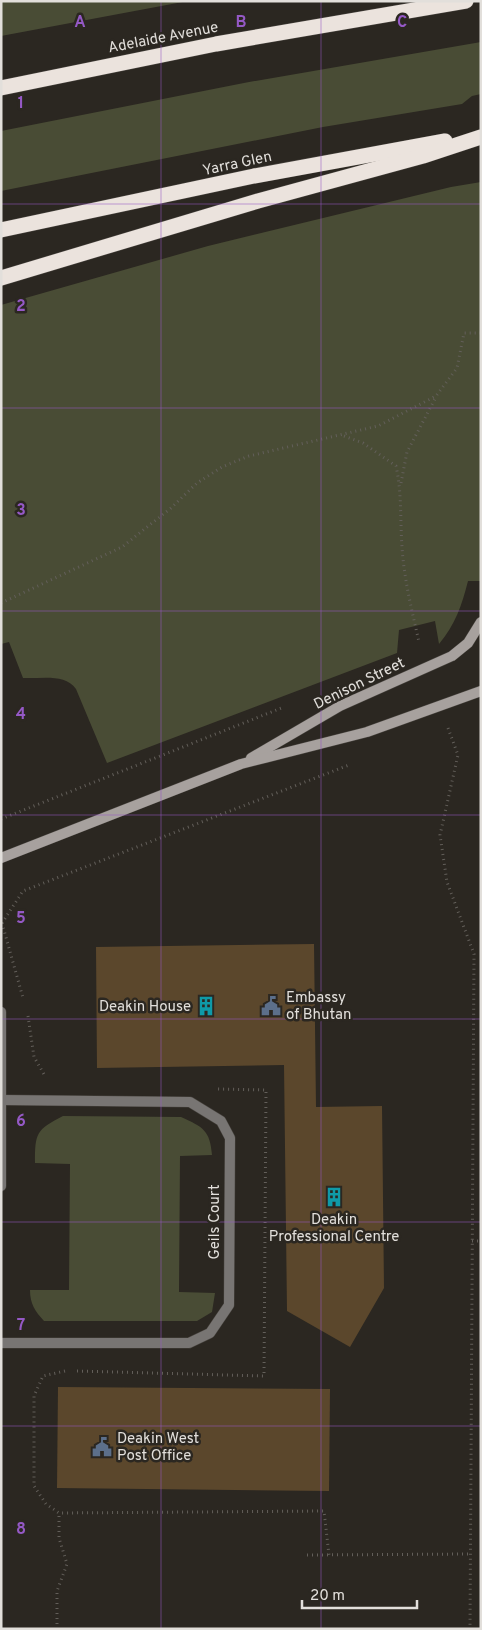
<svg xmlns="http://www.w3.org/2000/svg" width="482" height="1630" font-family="Overpass,sans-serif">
  <rect width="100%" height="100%" fill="#2b2721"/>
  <g fill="#494c35">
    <polygon points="1,1 188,1 1,36"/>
    <polygon points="481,42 481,94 472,96 462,104 323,127 1,191 1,131 249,82"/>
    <path d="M481,182V581H468C462,605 455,625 439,644L435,621L399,630L397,653L107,763L76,689C65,673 41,679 23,678L9,642L1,644V305L208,246L451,187Z"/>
    <path d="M63,1116L181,1117C203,1127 210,1130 212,1155L180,1156L179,1292L215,1293L212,1312L197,1321H44C35,1311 30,1304 30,1290H69L70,1164L35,1163C35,1133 36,1130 63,1116Z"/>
  </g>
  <g fill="#5b472c">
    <polygon points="314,944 316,1107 382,1106 384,1288 350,1347 287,1311 284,1065 97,1068 96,947"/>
    <polygon points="58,1387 330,1389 329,1491 57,1488"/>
  </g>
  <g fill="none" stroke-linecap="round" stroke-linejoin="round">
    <defs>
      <polyline id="lane" points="1,1343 189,1343 210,1333 229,1305 230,1138 221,1121 190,1102 2,1100"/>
      <polyline id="street" points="1,1012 1,1186"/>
      <g id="secondary">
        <polyline points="251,758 340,706 452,656 468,643 481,622"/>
        <polyline points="1,858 241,764 367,732 481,691"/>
      </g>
      <g id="highway">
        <polyline points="1,88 216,44 466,1"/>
        <polyline points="1,230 254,176 445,141"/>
        <polyline points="1,278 258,201 423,156 481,137"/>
      </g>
    </defs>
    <use href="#lane" stroke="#48443f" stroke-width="11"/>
    <use href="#street" stroke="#48443f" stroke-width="11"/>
    <use href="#secondary" stroke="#48443f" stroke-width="11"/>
    <use href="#highway" stroke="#48443f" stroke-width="16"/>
    <g stroke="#635f5a" stroke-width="3" stroke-dasharray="1 4" stroke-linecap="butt">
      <path d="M344,436L363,443L396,466C402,493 400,519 402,547C404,579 412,611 419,642"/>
      <polyline points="401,483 407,452 436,397"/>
      <polyline points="1,603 122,547 171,508 197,483 222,467 249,456 378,426 436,396 457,368 464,333 481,333"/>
      <polyline points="448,728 458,755 440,835 447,882 474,954 470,1629"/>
      <polyline points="1,819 284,707"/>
      <polyline points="2,923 23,998"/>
      <polyline points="2,923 23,891 349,765"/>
      <polyline points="28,1016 34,1057 45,1076"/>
      <polyline points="472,1241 481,1241"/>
      <polyline points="65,1371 43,1376 34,1396 34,1486 46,1504 59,1513 324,1511 329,1555"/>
      <polyline points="77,1371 264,1376 266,1090 218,1089"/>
      <polyline points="307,1555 471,1554"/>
      <polyline points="57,1629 57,1591 67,1564 59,1538 59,1513"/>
    </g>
    <use href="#lane" stroke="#787573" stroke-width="10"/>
    <use href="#street" stroke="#787573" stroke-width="10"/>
    <use href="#secondary" stroke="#a7a19e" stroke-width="10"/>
    <use href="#highway" stroke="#ebe3dd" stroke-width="15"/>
  </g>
  <path fill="none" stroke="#9559c6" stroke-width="1" stroke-opacity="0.55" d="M161,1V1629M321,1V1629M1,204H481M1,408H481M1,611H481M1,815H481M1,1019H481M1,1222H481M1,1426H481"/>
  <defs>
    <symbol id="building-bare" viewBox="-9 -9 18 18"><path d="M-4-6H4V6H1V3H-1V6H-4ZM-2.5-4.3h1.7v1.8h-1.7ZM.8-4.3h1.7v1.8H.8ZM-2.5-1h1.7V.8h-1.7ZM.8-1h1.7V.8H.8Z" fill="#0f9aa8" stroke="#2b2721" stroke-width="2.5" paint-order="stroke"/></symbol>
    <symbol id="civic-bare" viewBox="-9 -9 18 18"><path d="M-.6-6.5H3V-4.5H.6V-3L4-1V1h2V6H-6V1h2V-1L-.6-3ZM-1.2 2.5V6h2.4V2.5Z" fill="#5c6f8a" stroke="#2b2721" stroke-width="2.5" paint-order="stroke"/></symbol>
  </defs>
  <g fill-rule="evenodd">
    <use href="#building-bare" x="192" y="992" width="28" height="28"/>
    <use href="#civic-bare" x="257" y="992" width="28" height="28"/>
    <use href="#building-bare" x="320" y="1183" width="28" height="28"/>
    <use href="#civic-bare" x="88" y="1433" width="28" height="28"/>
  </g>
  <g text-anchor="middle" stroke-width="5" stroke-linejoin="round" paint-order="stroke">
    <g font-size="15" fill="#e2dfdb" stroke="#2b2721">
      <text transform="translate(163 37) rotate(-11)" y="5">Adelaide Avenue</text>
      <text transform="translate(237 163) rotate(-12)" y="5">Yarra Glen</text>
      <text transform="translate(359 683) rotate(-26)" y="5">Denison Street</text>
      <text transform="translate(214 1222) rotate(-90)" y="5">Geils Court</text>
    </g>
    <g font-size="15" fill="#e2dfdb" stroke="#2b2721" text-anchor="start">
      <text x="286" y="1002">Embassy<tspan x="286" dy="17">of Bhutan</tspan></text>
      <text x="191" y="1011" text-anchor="end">Deakin House</text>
      <text x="334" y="1224" text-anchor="middle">Deakin<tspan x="334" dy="17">Professional Centre</tspan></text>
      <text x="117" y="1443">Deakin West<tspan x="117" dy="17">Post Office</tspan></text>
    </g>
  </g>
  <g font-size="16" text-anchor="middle" font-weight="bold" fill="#9559c6" stroke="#2b2721" stroke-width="5" stroke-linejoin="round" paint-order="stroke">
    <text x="80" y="27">A</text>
    <text x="241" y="27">B</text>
    <text x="402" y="27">C</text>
    <text x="21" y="108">1</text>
    <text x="21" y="311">2</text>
    <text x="21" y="515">3</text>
    <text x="21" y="719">4</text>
    <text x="21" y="923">5</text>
    <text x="21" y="1126">6</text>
    <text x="21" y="1330">7</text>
    <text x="21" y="1534">8</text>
  </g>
  <rect width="482" height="1630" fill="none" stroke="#e2dfdb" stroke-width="5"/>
  <path d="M302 1600v8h115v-8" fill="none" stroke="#e2dfdb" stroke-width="2.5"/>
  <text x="310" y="1600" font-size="15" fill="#e2dfdb" stroke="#2b2721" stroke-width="4" paint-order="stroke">20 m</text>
</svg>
